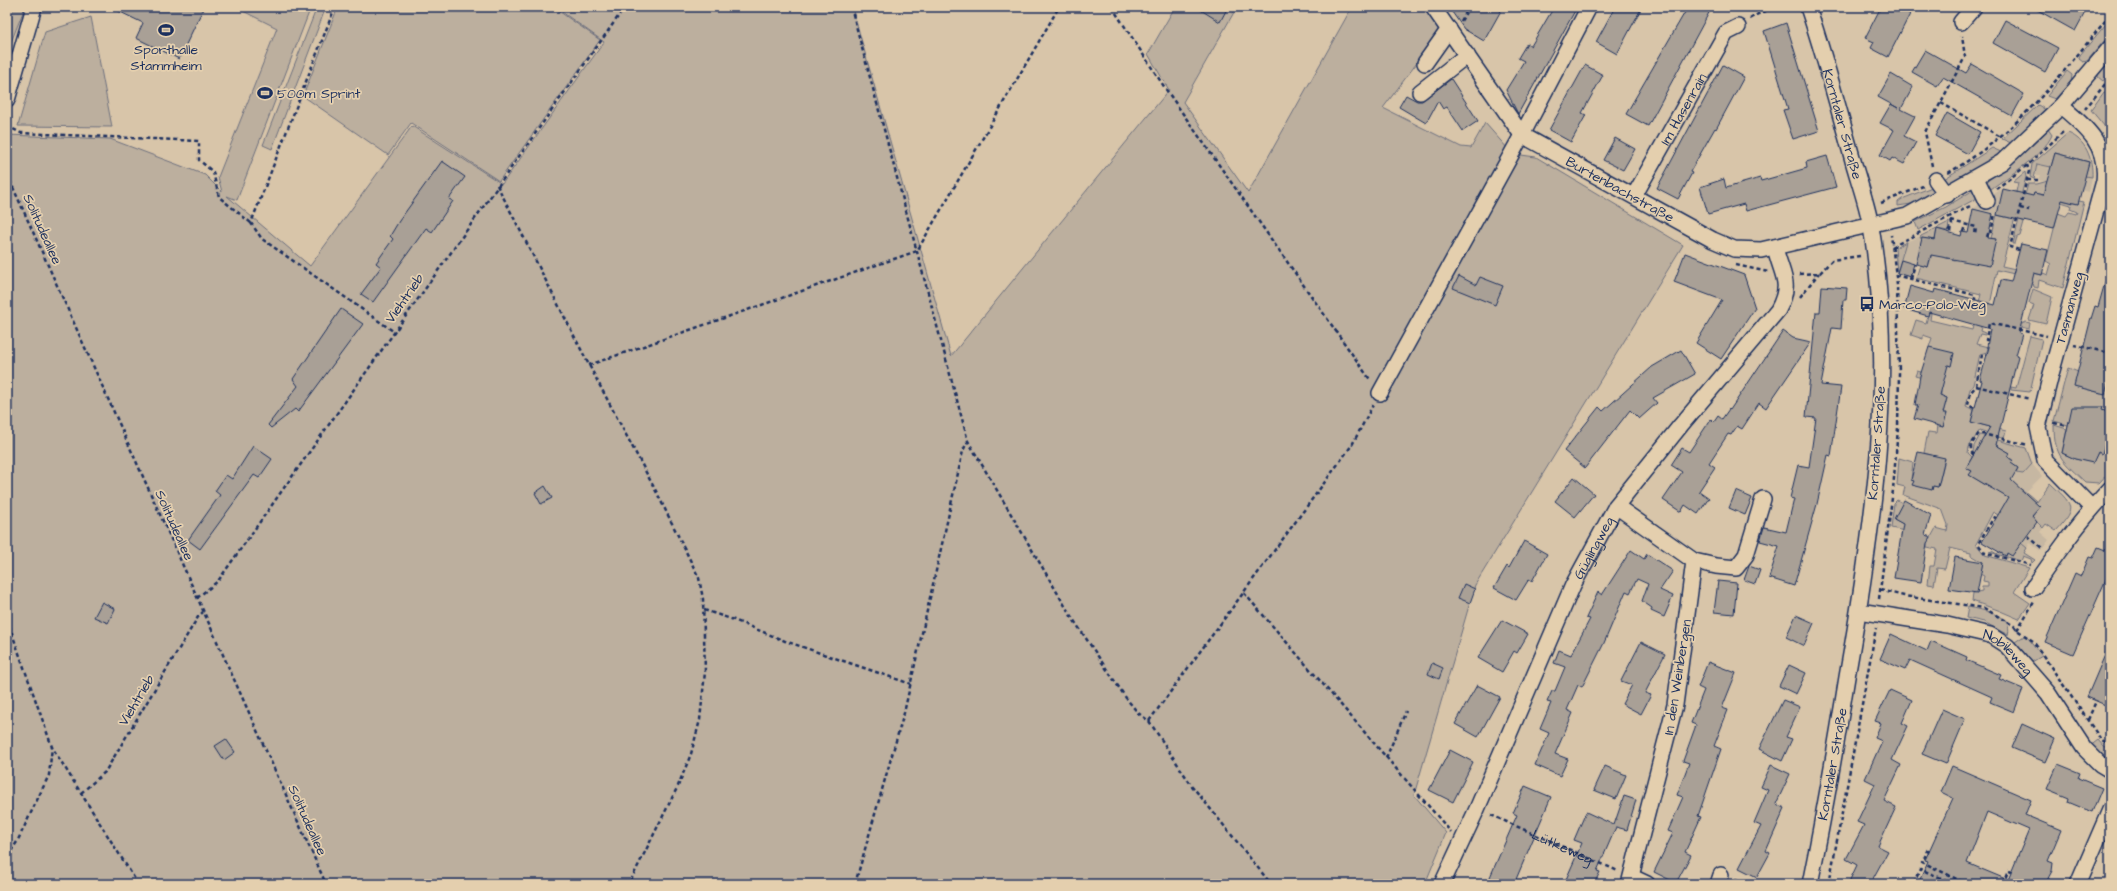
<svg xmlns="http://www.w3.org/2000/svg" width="2117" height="891" font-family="'Architects Daughter',sans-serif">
  <rect width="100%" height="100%" fill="#d8c5a9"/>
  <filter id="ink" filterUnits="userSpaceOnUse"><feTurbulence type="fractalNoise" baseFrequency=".025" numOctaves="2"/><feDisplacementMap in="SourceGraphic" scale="8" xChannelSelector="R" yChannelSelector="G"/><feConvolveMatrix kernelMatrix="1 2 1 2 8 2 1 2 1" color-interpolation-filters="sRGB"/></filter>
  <g filter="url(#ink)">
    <g fill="#c6b7a2">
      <polygon points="2037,164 2092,177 2089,192 2038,180 2040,175 2035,175"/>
      <polygon points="2000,190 2003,191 1997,215 1973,209"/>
      <polygon points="1921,236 1922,238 1916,264 1901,260 1906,242"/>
      <polygon points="2032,464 2042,476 2026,492 2009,484 2016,473 2023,474"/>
      <polygon points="2036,523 2043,528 2040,532 2049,540 2041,551 2030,543 2027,548 2021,543"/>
    </g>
    <g fill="#bcaf9e" stroke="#6c6f7e">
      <polygon points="7,7 25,7 7,52"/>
      <polygon points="235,7 311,7 237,200 227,196 310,266 412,126 502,184 604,42 555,7 626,7 629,9 630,7 852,7 951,356 1169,90 1148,54 1175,7 1237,7 1183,102 1248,193 1352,7 1424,7 1441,31 1383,108 1461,147 1471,148 1485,123 1508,149 1506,153 1536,157 1683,245 1475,585 1414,795 1446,833 1425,884 7,884 7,135 110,139 205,175 222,192 218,177 277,28"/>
      <polygon points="317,7 326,7 272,149 263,145"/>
      <polygon points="338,7 553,7 600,40 499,181 411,123 388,155 303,96"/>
      <polygon points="91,17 112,127 18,126 45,32"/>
      <polygon points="2106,24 2110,28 2110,34 2087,61 2083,62 2079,59 2080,55"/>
      <polygon points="2110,58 2110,72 2103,81 2098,77 2098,74"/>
      <polygon points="2067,71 2072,75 2071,82 2055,99 2047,96"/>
      <polygon points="2104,92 2110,94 2110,112 2107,113 2106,121 2110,127 2110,133 2091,110"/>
      <polygon points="2038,105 2046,110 2011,143 2002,139"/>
      <path d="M2048,129L2052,135C2044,155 2008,176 1991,189L1986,182L2018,158Z"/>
      <path d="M2068,133C2086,140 2093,159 2092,177L2085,176L2089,162L2055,153L2051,167L2037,164L2034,179L2030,177L2032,164Z"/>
      <polygon points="1992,148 2001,152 1961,180 1951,184 1941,181"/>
      <path d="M2025,172L2026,177L2002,266L2042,275L2043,273L2048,275L2051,264L2046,261L2058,213L2066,216L2069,212L2076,214L2077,212L2070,209L2071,205L2061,202L2062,200L2078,204L2079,201L2084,202L2063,288L2039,280L2038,288L2034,287L2032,278L1997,270L1989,310L2022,324L2026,322L2030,323L2029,329L1994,320H1983L1980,331L1985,333V335L1980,334L1976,344L1988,347L1987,352L1980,354L1973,385L1970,389L1966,406L1974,410L1971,422L2006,431L2004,439L1980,430L1969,447L1968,453L1972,457L1966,468L1972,471L1970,475L1990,488C2013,483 2019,485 2037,502L2050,483C2072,504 2078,507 2056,531L2046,524L2043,528L2032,517L2040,507L2025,493L1998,515L1993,512L1976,544L1985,555L2029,568L2014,592L2030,603L2019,619L1998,610L1972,601L1973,593L1982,591V587H1988V582L1983,581L1984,576L1980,574L1983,562L1971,555V553L1950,548L1945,569L1937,568L1934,585L1928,584L1930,566H1934L1937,549L1927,547V541L1909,532L1891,528L1894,503L1897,500L1903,503L1894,519L1930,539L1936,528L1947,531L1948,525L1942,509L1903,495L1905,487L1897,485L1899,458L1913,462L1911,480L1924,483L1932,490L1933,486L1938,487L1945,459L1924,453L1928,432L1937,433L1938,425L1943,427L1947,414L1943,413L1947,398L1941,396V391H1933L1930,380L1915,376L1917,371L1921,372L1920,376L1948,365L1951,366L1929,347L1932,338L1923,335V339L1911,335L1916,320L1926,323L1929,312L1931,313L1930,320L1972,330L1981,294L1916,278L1920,265L1928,267L1932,254L1955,260L1995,239L1991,238L1997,215L2010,218L2018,183L2013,182Z"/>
      <polygon points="2048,181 2043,195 2034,193 2030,208 2022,206 2028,184 2037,184"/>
      <polygon points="1932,187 1940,191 1911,204 1898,206 1898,202 1902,199"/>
      <polygon points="1975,189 1979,197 1918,230 1915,222 1946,207"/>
      <polygon points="2021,211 2021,220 2024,222 2020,236 2017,237 2015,244 2013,244"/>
      <polygon points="1949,222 1948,231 1937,229 1935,240 1920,238 1921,236"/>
      <polygon points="1906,242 1897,273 1895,248"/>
      <polygon points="2033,289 2052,297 2046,324 2029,320 2034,305 2029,303"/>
      <polygon points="2030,336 2042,339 2030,392 2011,390 2011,387 2016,388"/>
      <polygon points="2068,368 2078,372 2075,386 2101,393 2101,391 2106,392 2108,383 2105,382 2110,371 2110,413 2105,411 2068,425 2054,421"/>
      <path d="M2054,425L2067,429L2062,453L2075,459L2092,462L2098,453H2102L2107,435L2100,429L2110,432V471L2099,483L2085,482C2064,462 2054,457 2054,425Z"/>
      <polygon points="1980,435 2026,448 2032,464 2023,474 2016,473 2018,468 2011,463 2013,460 2008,457 2010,453 1989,441 1975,454 1973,452 1974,446"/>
      <polygon points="2021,543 2027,548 2024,553 2035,560 2032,563 2031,559 2023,556 2021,561 1989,552 1992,551 1997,554 1999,552 2005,556"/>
      <path d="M1968,607C1983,610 2014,615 2008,635L1984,622L1966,618Z"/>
      <polygon points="2024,636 2029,639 2042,656 2032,662 2015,642"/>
      <polygon points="2098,740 2104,747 2110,750 2110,755 2106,761 2089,747"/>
    </g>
    <g fill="#a9a096" stroke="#1b2f5e" fill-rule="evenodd">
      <polygon points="110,7 204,7 179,59 136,38 143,23"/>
      <polygon points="1196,7 1228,7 1220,22"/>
      <polygon points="1459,7 1503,7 1484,41 1464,29 1452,12"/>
      <polygon points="1554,7 1577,7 1518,114 1506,90 1524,61 1518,58 1527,43 1531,46"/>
      <polygon points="1615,7 1642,7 1617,54 1596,42"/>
      <polygon points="1688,7 1712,7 1648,126 1626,114"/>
      <polygon points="1881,7 1897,7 1910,14 1888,57 1871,48 1874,42 1865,38"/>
      <polygon points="2032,7 2088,7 2075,31"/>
      <polygon points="2005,20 2058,48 2045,72 1993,43"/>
      <polygon points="1786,23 1819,131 1793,139 1783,110 1788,109 1764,31"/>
      <polygon points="1925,50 1966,73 1972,64 2024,94 2012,116 1943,77 1937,86 1912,72"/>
      <polygon points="1585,65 1603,75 1582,113 1586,115 1571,142 1549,130"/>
      <polygon points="1723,65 1744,77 1716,129 1715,128 1690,172 1692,173 1678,199 1657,188"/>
      <polygon points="1891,74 1913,87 1901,109 1915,116 1904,136 1916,142 1904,164 1892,158 1890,161 1880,155 1894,130 1880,123 1891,104 1898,108 1878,97"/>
      <polygon points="1451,79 1478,121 1463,131 1447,107 1443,109 1438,101 1426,123 1399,107 1406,95 1417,101 1422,101"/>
      <polygon points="1947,113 1980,132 1968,154 1935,136"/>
      <polygon points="1615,138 1635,149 1623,170 1603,160"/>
      <polygon points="2055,153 2089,162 2078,204 2062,200 2054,228 1997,215 2003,189 2033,196 2034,193 2043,195"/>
      <polygon points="1827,156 1836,187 1746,211 1744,204 1708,214 1700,187 1724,179 1726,188 1760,178 1761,181 1807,168 1806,162"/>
      <polygon points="442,161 465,177 449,199 453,201 432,232 426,228 373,302 361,294 381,267 376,263 393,239 390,236 399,221"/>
      <polygon points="1973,209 1993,214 1988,238 1996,239 1990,266 1931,255 1928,267 1916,264 1922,238 1935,240 1937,229 1961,236 1962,232 1968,233"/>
      <polygon points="2021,244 2048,250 2042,275 2034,273 2019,333 2022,334 2016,355 2018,356 1996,445 2010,453 2008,457 2013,461 2011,463 2018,468 2011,480 2040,507 2032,516 2037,522 2012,556 2007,553 2006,556 1982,542 2008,498 1969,475 1972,471 1966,468 1990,427 1971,422 1982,381 1980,380 1989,347 1987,347 1990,329 1929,312 1928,316 1904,309 1910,286 1934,293 1935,289 1995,305 2001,280 2011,282"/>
      <polygon points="1685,253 1744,275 1755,308 1721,359 1696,343 1722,300 1674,282"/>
      <polygon points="1901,260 1914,264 1910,277 1897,273"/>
      <polygon points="1459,276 1476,285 1480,277 1503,286 1495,305 1453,288"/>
      <polygon points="2106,279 2110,279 2110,375 2105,394 2074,386 2090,322 2095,306 2098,307"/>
      <polygon points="1822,286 1847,288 1846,300 1843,300 1841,329 1832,328 1821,385 1841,387 1831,456 1828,455 1817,504 1794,586 1769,578 1779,546 1760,541 1764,527 1786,532 1794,499 1790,498 1798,465 1809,467 1816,418 1806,417 1816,312 1820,312"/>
      <polygon points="341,309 363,324 298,412 295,409 271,428 268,425 298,386 293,379"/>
      <polygon points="1783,331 1793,338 1811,342 1766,408 1759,403 1742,429 1737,426 1731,435 1728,434 1709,463 1715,467 1699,491 1709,498 1698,514 1685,505 1681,512 1663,500 1682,472 1671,465 1682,448 1689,452 1711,419 1714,422 1718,416 1722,419 1729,409 1730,410"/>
      <polygon points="1929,347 1954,353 1951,366 1948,365 1940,395 1947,398 1943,413 1947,413 1943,427 1914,419 1918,405 1915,405 1920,376"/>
      <polygon points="1681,350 1695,374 1653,398 1657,403 1639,419 1630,410 1585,468 1564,451 1599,407 1603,411 1652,367"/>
      <polygon points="2072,407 2103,407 2102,410 2110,413 2110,425 2102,454 2098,452 2093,463 2075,459 2062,453"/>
      <polygon points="253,446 272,459 259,478 254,475 200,549 188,540 220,495 215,491 226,475 232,479"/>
      <polygon points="1918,452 1945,458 1938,487 1933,486 1932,490 1912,485 1914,481 1911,480"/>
      <polygon points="1574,477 1594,494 1575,517 1555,501"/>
      <polygon points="545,486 552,498 541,504 535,493"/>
      <polygon points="1736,491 1752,498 1745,515 1729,508"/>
      <polygon points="1904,500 1931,515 1925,535 1931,537 1927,543 1921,582 1894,578 1903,524 1894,519"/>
      <polygon points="1524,541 1547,554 1532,581 1529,579 1516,600 1494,588 1507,566 1509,568"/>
      <polygon points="2098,547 2110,552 2110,578 2107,577 2073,654 2045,642 2075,573 2081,576 2089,557 2093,558"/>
      <polygon points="1631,550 1644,559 1647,554 1673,571 1660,590 1673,596 1664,617 1651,611 1652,608 1642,601 1648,584 1637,579 1630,593 1626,591 1604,643 1582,687 1578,685 1567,710 1573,713 1555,754 1568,759 1560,776 1535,765 1549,733 1540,729 1551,703 1547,702 1552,691 1555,691 1565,667 1554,663 1559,650 1571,655 1590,619 1586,618 1598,592 1602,595"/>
      <polygon points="1955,557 1983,562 1977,593 1949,589"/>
      <polygon points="1749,566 1760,570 1755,584 1744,580"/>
      <polygon points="1718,581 1737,583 1734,614 1714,612"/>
      <polygon points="1464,584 1475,589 1470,603 1458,598"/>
      <polygon points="102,602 115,609 108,623 94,617"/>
      <polygon points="1796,615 1814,623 1804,646 1786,637"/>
      <polygon points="1502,620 1528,634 1517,653 1514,651 1502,672 1478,658"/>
      <polygon points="1891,634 1927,651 1931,641 1967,657 1966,660 2001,675 1999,679 2023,689 2014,712 1990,702 1992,697 1910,660 1905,670 1880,659"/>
      <polygon points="1641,642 1665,654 1645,693 1651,695 1641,714 1622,704 1632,685 1621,681"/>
      <polygon points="2110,643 2110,707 2087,697"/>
      <polygon points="1708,662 1736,673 1722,708 1728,710 1714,746 1721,749 1698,816 1701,817 1685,852 1691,855 1676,883 1654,872 1673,833 1668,831 1683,797 1677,795 1689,763 1683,761 1696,725 1691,723 1704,690 1698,687"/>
      <polygon points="1432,663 1443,668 1439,679 1428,674"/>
      <polygon points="1789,665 1806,673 1796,694 1779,686"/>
      <polygon points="1477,685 1500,697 1478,737 1455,724"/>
      <polygon points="1890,690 1912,700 1902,723 1908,726 1892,760 1901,765 1884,801 1896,807 1878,846 1888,851 1870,884 1848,884 1857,865 1846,859 1864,825 1857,822 1875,784 1865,779 1882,741 1875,738 1881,723 1875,721"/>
      <polygon points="1783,700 1800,707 1786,737 1792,739 1782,761 1759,749"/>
      <polygon points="1942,709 1965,719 1946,764 1922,754"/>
      <polygon points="2022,724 2055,739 2045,762 2012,748"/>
      <polygon points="226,739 235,752 224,760 215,746"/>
      <polygon points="1450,750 1473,762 1453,802 1429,790"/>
      <polygon points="2058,764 2080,773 2078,778 2102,788 2092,812 2068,802 2069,798 2047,789"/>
      <polygon points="1771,765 1790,774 1776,804 1785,808 1766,851 1770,853 1757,877 1739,868 1761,826 1754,823 1768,790 1761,787"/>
      <polygon points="1605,766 1626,775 1616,799 1594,790"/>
      <path d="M1952,766L2031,800L2025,815L2061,830L2048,861L2053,863L2052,871L2045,884H1918L1928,861L1925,860L1953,798L1941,792ZM1987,812L2029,830L2008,880L1967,863Z"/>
      <polygon points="1525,786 1551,797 1514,884 1487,884 1517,815 1513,813"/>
      <polygon points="1624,796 1636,800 1627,830 1616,827 1597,871 1600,872 1594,884 1564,884 1582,843 1574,840 1586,812 1614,825"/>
    </g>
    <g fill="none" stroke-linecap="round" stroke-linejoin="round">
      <defs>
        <g id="minor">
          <path id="s2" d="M1433,7L1522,135L1713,240L1734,249L1761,250L1907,216L2002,162L2061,106L2110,48"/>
          <path id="s3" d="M1808,7C1825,57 1838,107 1852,157C1858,180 1867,203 1871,227C1896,375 1873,530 1847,677C1836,746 1824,815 1810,884"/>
          <polyline points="1961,22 1974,7"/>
          <polyline points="1425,63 1449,29"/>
          <polyline points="1420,92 1467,55"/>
          <polyline points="7,100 34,7"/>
          <path d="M2061,106C2087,128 2108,145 2104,181L2051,374L2038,427L2045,460L2092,508"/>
          <polyline points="1976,178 1987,201"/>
          <polyline points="1936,180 1947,195"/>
          <path id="s4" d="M1634,196L1726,33L1738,27"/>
          <polyline points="1380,393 1522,135 1589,7"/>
          <polyline points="1616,506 1694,561 1675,705 1629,884"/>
          <polyline points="1694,561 1716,566 1736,568 1746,555 1763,499"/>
          <path d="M2033,588C2057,553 2081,519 2110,489"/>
          <path id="s5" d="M1859,611L1947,625L1990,635L2007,646L2048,693L2084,748L2100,764L2110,770"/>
          <polyline points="1632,877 1647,884"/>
          <path id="s6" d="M1442,884L1477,809L1573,585L1616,506L1681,425L1778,310C1793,282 1781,275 1775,247"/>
          <polyline points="1718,884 1721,875"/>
          <polyline points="2078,884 2110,810"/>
        </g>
      </defs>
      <use href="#minor" stroke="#1b2f5e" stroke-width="18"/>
      <g stroke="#1b2f5e" stroke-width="2.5" stroke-dasharray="4 3" stroke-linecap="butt">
        <polyline points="335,7 251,223 262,239 393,331"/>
        <polyline points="851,7 968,441 1071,616 1126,698 1138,713 1149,721 1192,786 1271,884"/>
        <polyline points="1112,7 1167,91 1371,381"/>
        <polyline points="1750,19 1758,14 1777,7"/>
        <polyline points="1461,21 1469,7"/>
        <polyline points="1941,103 2001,137"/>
        <polyline points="2085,109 2110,78"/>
        <polyline points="7,126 21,133 199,141 199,160 213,172 219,197 251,223"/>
        <polyline points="1932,166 1925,132 1965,57 1962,36"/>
        <path d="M1948,173C2018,133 2060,76 2110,15"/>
        <polyline points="7,174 326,884"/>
        <polyline points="2027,180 2038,180"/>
        <polyline points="497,185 589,365 658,495 699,578 703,599 705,672 700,720 691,754 678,786 629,884"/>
        <polyline points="1996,189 2030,163 2065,130"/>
        <polyline points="1881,203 1923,186"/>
        <polyline points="2020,208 2029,210"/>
        <polyline points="1951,221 1976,227 1975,235"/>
        <polyline points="1948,231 1952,225 1951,220"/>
        <polyline points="1951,232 1952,225"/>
        <polyline points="1964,232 1966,225"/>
        <polyline points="1987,237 1989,231 1991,232 1995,214"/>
        <polyline points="1892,247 1972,205"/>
        <polyline points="2019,250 2010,247 2029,171 2027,165"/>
        <polyline points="1736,265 1768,272"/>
        <polyline points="1799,274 1820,273 1832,260 1860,256"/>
        <polyline points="1895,275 1975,295 1975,300"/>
        <polyline points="1911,279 1915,264"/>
        <polyline points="1800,297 1819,273"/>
        <polyline points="1988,340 1986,340 1989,323 2047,336"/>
        <polyline points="2074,345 2110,353"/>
        <polyline points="589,365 917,251 1059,7"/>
        <polyline points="1976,386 2030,399"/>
        <polyline points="1974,408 1968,405 1971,392 1976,386 1982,355 1987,354"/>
        <polyline points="2054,423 2068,426"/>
        <polyline points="1974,455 1971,452 1971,445 1979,433 2028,445"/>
        <polyline points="1996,518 1994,517 1978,544 1985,553 2031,565"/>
        <polyline points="2028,536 2043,549"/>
        <polyline points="1880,590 1904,596 1984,608 2014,626 2017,630 2033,641 2102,741 2110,746"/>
        <polyline points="1244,593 1451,832"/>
        <polyline points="197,598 218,581 625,7"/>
        <polyline points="1879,599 1893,490 1898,428 1899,373 1897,285 1891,235"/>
        <polyline points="704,610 734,620 785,641 911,684"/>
        <polyline points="7,619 52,747 138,884"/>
        <polyline points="2017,630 2034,602"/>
        <polyline points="2088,720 2096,701"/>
        <polyline points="1149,721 1352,445 1373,405"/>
        <polyline points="1386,758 1406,711"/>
        <polyline points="81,793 105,772 198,617 203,612"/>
        <path id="s1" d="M1491,815L1618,871"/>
        <polyline points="1929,849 1922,862 1967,884"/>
        <polyline points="7,857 17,842 49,775 52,747"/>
        <polyline points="1735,880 1745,884"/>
        <polyline points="855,884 904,713 963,451 967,442"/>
        <polyline points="1829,884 1876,628"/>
        <polyline points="1914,884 1920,869 1955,884"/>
        <polyline points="2003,884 2008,871 2011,872"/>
      </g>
      <use href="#minor" stroke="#e4cfae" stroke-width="15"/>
    </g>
  </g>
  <defs>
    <symbol id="stadium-bare" viewBox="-9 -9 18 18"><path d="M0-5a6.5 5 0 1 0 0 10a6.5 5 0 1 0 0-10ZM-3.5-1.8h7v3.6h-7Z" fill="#1b2f5e" stroke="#e4cfae" stroke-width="2.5" paint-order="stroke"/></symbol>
    <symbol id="bus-bare" viewBox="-9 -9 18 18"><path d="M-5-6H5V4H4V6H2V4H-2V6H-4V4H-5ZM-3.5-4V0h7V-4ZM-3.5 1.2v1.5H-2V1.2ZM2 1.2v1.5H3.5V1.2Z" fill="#1b2f5e" stroke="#e4cfae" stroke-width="2.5" paint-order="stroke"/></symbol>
  </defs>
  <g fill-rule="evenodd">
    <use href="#stadium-bare" x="155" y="19" width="22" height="22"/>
    <use href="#stadium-bare" x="254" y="82" width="22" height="22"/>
    <use href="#bus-bare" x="1856" y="293" width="22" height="22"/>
  </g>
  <g text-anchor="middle" stroke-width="3.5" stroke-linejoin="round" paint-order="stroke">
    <g font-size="14" fill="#1b2f5e" stroke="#e4cfae" text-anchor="start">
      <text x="166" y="54" text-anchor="middle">Sporthalle<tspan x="166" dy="16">Stammheim</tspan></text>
      <text x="277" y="98">500m Sprint</text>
      <text x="1879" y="309">Marco-Polo-Weg</text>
    </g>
    <g font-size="14" fill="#1b2f5e" stroke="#e4cfae">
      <text dy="5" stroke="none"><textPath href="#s4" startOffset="100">Im Hasenrain</textPath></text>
      <text dy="5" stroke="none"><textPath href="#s3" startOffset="122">Korntaler Straße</textPath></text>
      <text dy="5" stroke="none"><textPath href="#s2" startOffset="268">Burtenbachstraße</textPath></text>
      <text transform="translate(43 229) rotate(66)" y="5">Solitudeallee</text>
      <text transform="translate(404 298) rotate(-55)" y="5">Viehtrieb</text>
      <text transform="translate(2069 308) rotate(-75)" y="5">Tasmanweg</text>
      <text transform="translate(1876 443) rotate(-86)" y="5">Korntaler Straße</text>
      <text transform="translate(175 525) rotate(66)" y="5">Solitudeallee</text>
      <text dy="5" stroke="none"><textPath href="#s6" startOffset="369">Güglingweg</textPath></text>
      <text dy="5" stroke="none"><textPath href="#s5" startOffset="158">Nobileweg</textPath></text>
      <text transform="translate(1677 677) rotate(-81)" y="5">In den Weinbergen</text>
      <text transform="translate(136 700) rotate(-59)" y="5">Viehtrieb</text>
      <text transform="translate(1832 764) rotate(-80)" y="5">Korntaler Straße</text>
      <text transform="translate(308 820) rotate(66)" y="5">Solitudeallee</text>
      <text dy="5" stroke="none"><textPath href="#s1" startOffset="78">Lütkeweg</textPath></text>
    </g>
  </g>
  <rect width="2117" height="891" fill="none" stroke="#e4cfae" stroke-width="24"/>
  <rect x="12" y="12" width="2093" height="867" fill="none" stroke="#1b2f5e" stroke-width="1.5" filter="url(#ink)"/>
</svg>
